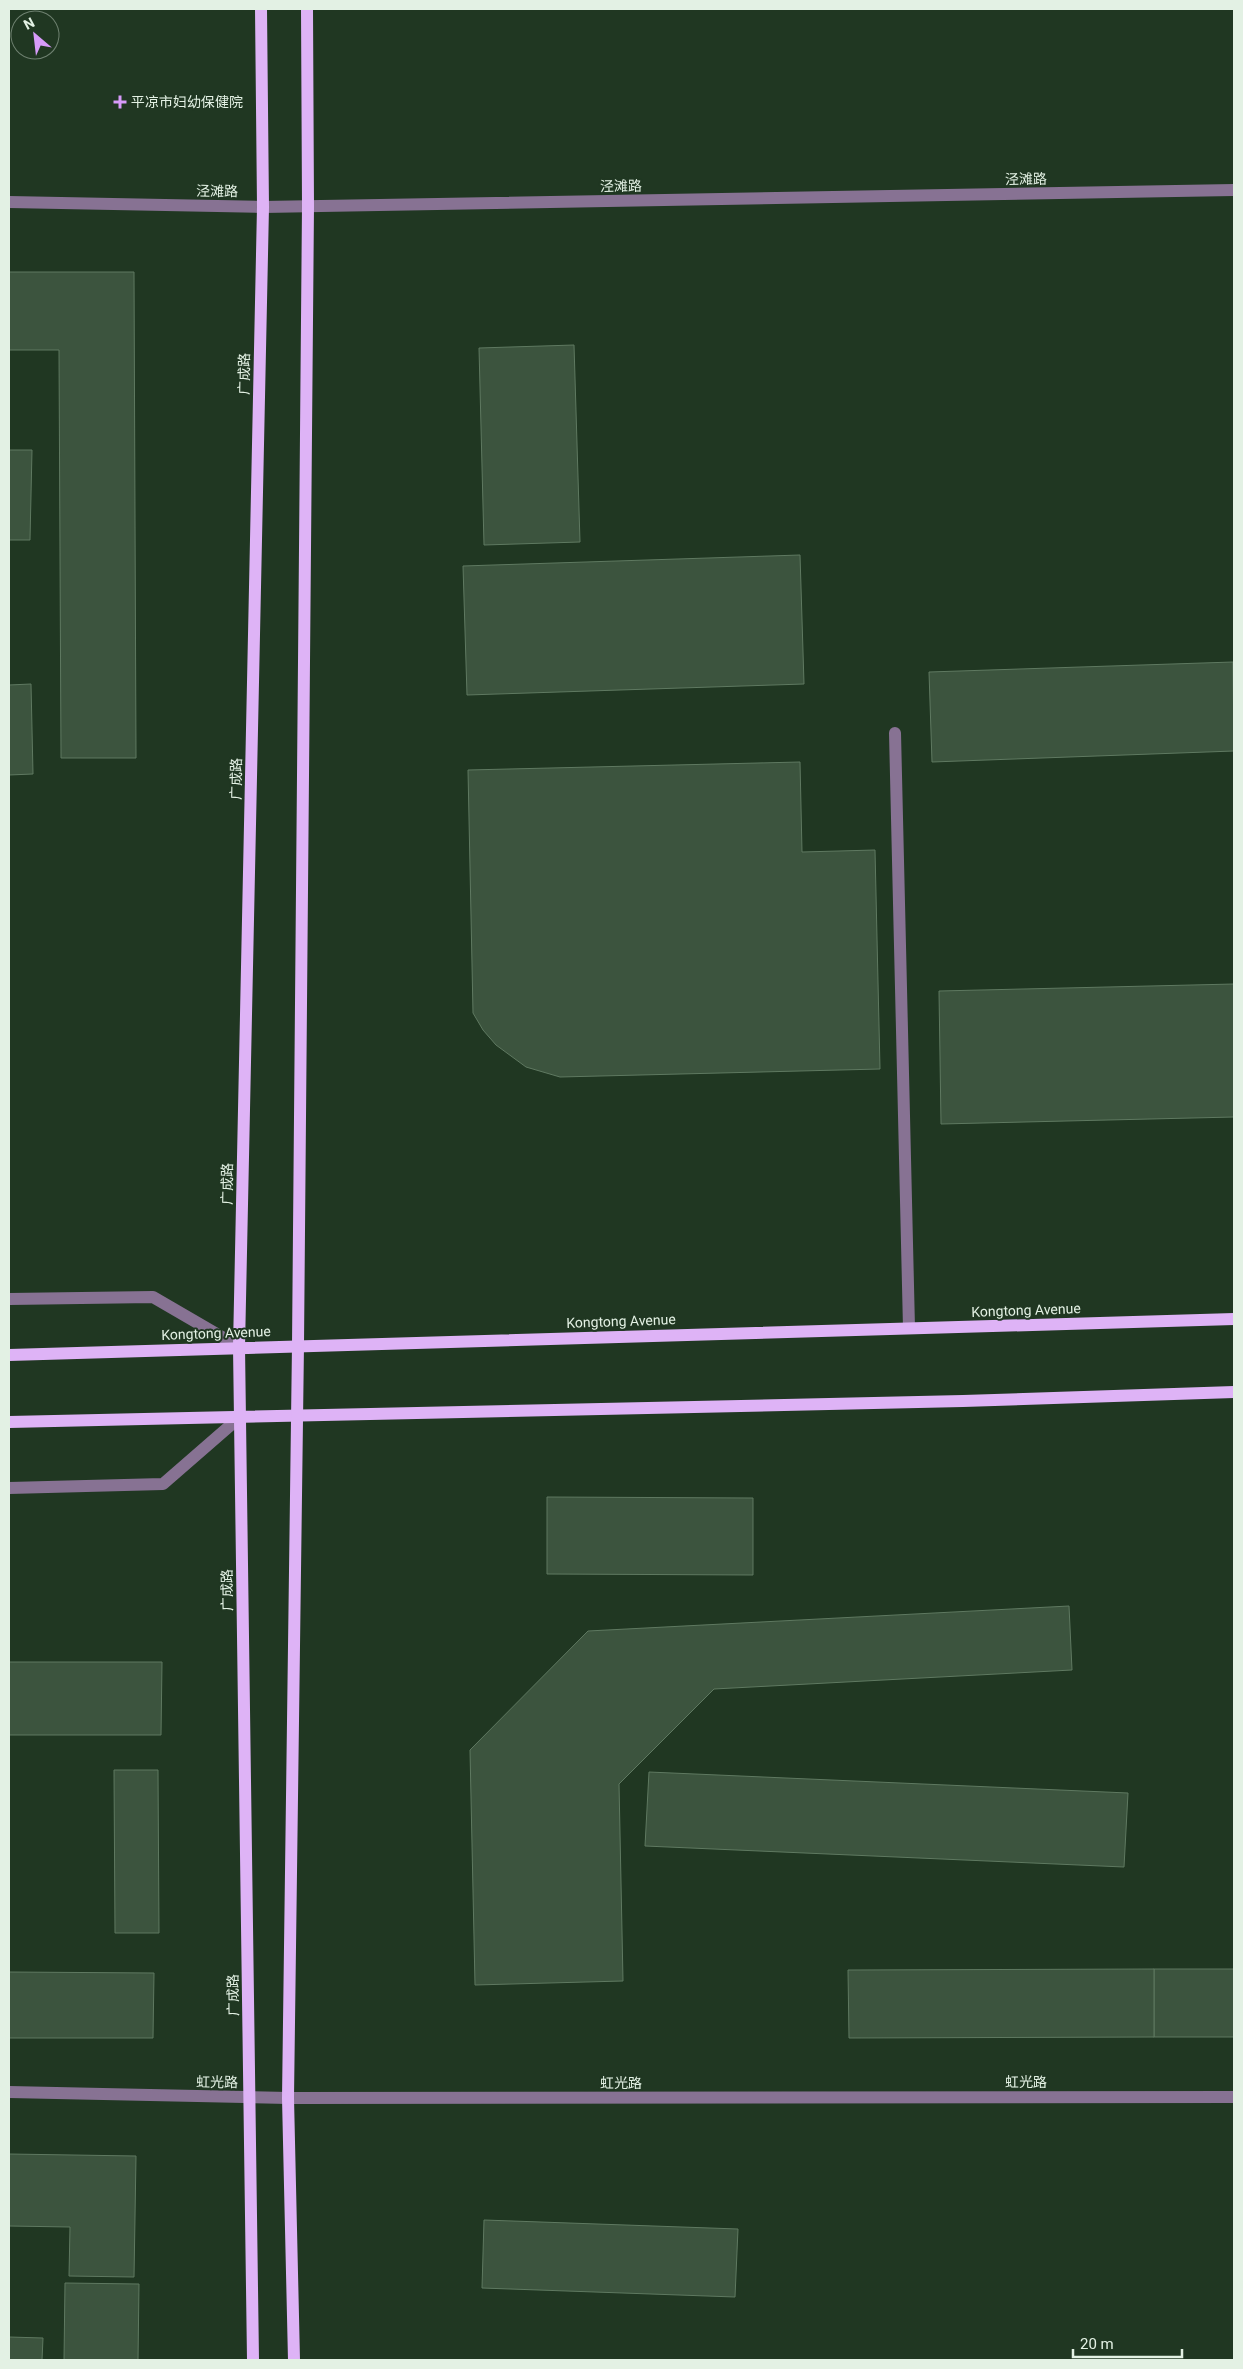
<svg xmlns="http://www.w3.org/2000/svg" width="1243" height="2369" font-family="Roboto,'Noto Sans SC',sans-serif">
  <rect width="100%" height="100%" fill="#203722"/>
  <g fill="#3c543e" stroke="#5f7961">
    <polygon points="9,272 134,272 136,758 61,758 59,350 9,350"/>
    <polygon points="574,345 580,542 484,545 479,348"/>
    <polygon points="9,450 32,450 30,540 9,540"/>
    <polygon points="800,555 804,684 467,695 463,566"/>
    <polygon points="1233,662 1234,751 932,762 929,672"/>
    <polygon points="31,684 33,774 9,775 9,685"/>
    <polygon points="800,762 802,852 875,850 880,1069 560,1077 526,1067 496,1045 483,1030 473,1013 468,770"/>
    <polygon points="1234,984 1234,1117 941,1124 939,991"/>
    <polygon points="547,1497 753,1498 753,1575 547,1574"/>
    <polygon points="1069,1606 1072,1670 714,1689 619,1784 623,1981 475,1985 470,1750 588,1631"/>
    <polygon points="9,1662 162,1662 161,1735 9,1735"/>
    <polygon points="114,1770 158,1770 159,1933 115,1933"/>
    <polygon points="649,1772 1128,1793 1124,1867 645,1846"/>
    <rect x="1154" y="1969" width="80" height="68"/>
    <polygon points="1154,1969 1154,2037 849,2038 848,1970"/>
    <polygon points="9,1972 154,1973 153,2038 9,2038"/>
    <polygon points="9,2154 136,2156 134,2277 69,2276 70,2227 9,2226"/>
    <polygon points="484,2220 738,2229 735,2297 482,2288"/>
    <polygon points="65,2283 139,2284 138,2360 64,2360"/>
    <polygon points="9,2337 43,2338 42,2360 9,2360"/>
  </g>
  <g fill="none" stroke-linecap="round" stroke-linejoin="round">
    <g stroke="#877293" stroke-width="12">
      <polyline points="9,202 263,207 1234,190"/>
      <polyline points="895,733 909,1328"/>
      <polyline points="9,1299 153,1297 239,1347"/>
      <polyline points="9,1488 163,1484 240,1417"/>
      <polyline points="9,2092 288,2098 1234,2097"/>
    </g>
    <g stroke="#deb3f6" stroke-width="12">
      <polyline points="9,1355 1234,1319"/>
      <polyline points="9,1422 963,1401 1234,1392"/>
      <polyline points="253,2360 239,1347 263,207 261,9"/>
      <polyline points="294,2360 288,2098 298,1345 308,206 307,9"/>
    </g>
  </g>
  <path fill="#d79bf9" stroke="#203722" stroke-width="2" d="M117.5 94.5h5v5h5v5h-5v5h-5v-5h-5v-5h5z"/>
  <g text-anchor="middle" stroke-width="4" stroke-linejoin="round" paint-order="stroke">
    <g font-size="14" fill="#e3f1e4" stroke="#203722" text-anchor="start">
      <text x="131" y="107">平凉市妇幼保健院</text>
    </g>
    <g font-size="14" fill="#e3f1e4" stroke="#203722">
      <text transform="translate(1026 179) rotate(-1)" y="5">泾滩路</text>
      <text transform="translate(621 186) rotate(-1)" y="5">泾滩路</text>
      <text transform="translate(217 191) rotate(1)" y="5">泾滩路</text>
      <text transform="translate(244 374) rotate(-89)" y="5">广成路</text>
      <text transform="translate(236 779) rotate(-89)" y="5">广成路</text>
      <text transform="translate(227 1184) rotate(-89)" y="5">广成路</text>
      <text transform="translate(1026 1310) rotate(-2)" y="5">Kongtong Avenue</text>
      <text transform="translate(621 1321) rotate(-2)" y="5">Kongtong Avenue</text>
      <text transform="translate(216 1333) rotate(-2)" y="5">Kongtong Avenue</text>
      <text transform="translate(227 1590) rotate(-91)" y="5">广成路</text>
      <text transform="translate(233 1995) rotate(-91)" y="5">广成路</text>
      <text transform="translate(217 2082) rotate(1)" y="5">虹光路</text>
      <text x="1026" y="2087">虹光路</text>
      <text x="621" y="2088">虹光路</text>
    </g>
  </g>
  <rect width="1243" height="2369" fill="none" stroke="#e3f1e4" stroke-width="20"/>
  <g transform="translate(35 35) rotate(332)"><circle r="24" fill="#203722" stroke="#6e8170"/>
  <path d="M0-4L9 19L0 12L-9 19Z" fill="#d79bf9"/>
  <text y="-8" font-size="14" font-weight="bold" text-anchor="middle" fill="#e3f1e4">N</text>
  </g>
  <path d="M1073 2349v8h109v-8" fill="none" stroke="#e3f1e4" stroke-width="2.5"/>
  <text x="1080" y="2349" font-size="15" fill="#e3f1e4" stroke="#203722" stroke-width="4" paint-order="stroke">20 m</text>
</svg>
